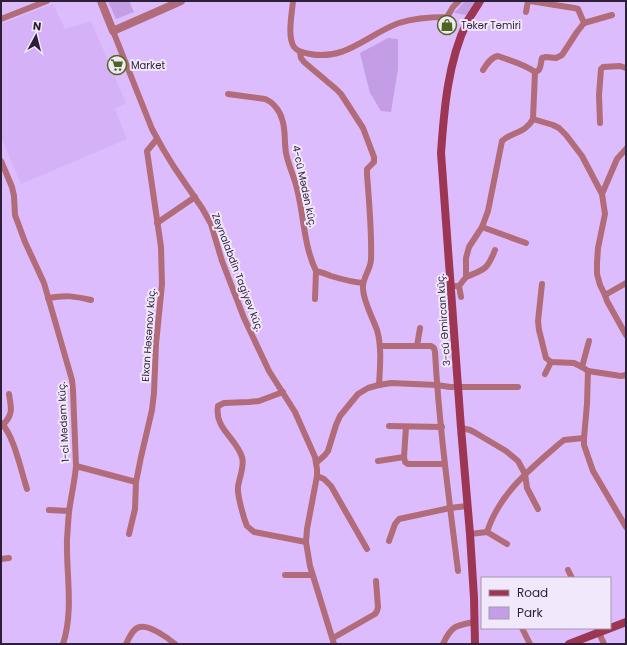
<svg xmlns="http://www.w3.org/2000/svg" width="627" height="645" font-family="Poppins,sans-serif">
  <rect width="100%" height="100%" fill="#dcbcfc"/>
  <polygon fill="#d5b1f7" points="53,4 65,29 91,21 126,103 115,109 127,139 21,184 1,137 1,24"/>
  <g fill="#c39ee7">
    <polygon points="108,1 129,1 134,12 116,19"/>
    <polygon points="465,1 475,1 466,15 454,13"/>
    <polygon points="388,38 398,39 398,69 391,112 381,111 370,93 360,53"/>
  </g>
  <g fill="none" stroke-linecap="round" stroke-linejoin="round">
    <g stroke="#b16b79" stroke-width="6">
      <path d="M293,1C292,13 287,37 294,47C298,52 304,53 310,54C346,61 368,34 399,23C414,18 432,17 447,17L453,7L459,1"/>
      <polyline points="526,12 528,1"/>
      <polyline points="1,19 47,1"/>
      <polyline points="584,23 612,15"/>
      <polyline points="113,31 152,129 163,149 174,167 202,208 211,224 222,261 244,318 269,371 295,412 315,457 317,469 317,476 307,529 306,542 310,566 334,644"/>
      <path d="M300,52L301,58L304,62L336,89L341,94L363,128L374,157V162L367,169V174C369,203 372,231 371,260C370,271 362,278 363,289C364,303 372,316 377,330C382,347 380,367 379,385"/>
      <path d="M483,70C487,64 491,57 498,56C511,61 524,64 535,72"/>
      <path d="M228,94L265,99C273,102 280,111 282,119C286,130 284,142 286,153C288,164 293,174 296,185C304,213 303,244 316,271C321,272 326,274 331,276C341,279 352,282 363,283"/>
      <polyline points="533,119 553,125 559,128 566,135 582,156 602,194"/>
      <polyline points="600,123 599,95 601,69 603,67 620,66 626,68"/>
      <polyline points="626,149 617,159 602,194 605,214 598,248 597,263 597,274 600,285 605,295 607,301 626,335"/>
      <path d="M1,161L12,187L14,196L15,215L25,242L44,283L72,380L73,390L76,466C75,479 72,492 70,505C68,517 68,528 67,539C66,574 74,610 63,644"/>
      <polyline points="157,223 195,197"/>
      <polyline points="482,227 526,243"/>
      <path d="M466,277C485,269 487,270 495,250"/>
      <polyline points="542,284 538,321 539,330 546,358 551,362 574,363 582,367 588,371 621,376 626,375"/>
      <path d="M451,286H459L466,277V258L469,247L482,227L488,211L502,141C513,131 525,134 533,119L535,72C542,70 540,64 542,58L546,57L556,58L562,55L577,32L584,23L578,9L574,8L530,1"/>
      <polyline points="459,286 461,297"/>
      <polyline points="605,295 626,283"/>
      <path d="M48,298C66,295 74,296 91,300"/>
      <polyline points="315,299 316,271"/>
      <path d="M380,346H431L434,348L435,352C439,425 449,498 458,571"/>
      <polyline points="417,346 420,328"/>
      <polyline points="582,367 589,341"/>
      <polyline points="588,371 587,404 584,438 584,445 593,471 626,527"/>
      <polyline points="545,374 551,362"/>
      <path d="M283,392L259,401L249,402L224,403L218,406C214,428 236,438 242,457C245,466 239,478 238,487C237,495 244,519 247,526C249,528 252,530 254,532L306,542"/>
      <path d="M1,423C14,435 21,471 27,489"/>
      <path d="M3,425C14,413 11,408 9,394"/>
      <polyline points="389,426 442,427"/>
      <polyline points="406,427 404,457 405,462 408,464 444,464"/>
      <polyline points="461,428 470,430 474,432 506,451 518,461 525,474 527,488 538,509"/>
      <polyline points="378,461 404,457"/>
      <polyline points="316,463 325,455 328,451 336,425 340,416 358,394 368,388 379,385 391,383 437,385 450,387 518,387"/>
      <polyline points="76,466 136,482"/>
      <polyline points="317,476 324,479 331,486 367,549"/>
      <polyline points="49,510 69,511"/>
      <polyline points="487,532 507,544"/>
      <polyline points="129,534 135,509 136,482 141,457 152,410 154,393 156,344 162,284 161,247 147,151 157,139"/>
      <path d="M470,534L487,532C499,494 530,469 559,444L564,440L584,438"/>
      <polyline points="389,541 395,524 399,519 450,508 467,506"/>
      <polyline points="1,559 9,558"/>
      <polyline points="568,570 572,578"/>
      <polyline points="285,575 312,575"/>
      <polyline points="522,628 530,644"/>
      <polyline points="597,628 604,644"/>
      <polyline points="333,638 375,614 377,611 378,607 376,581"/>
      <path d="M126,644C129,638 133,628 140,627C150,625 168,638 175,644"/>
      <path d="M443,644C451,626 456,625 475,622"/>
    </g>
    <polyline stroke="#b16b79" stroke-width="8" points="101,1 113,31 181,1"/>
    <g stroke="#9c3652" stroke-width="8">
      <path d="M475,644L474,598L470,534L461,428L441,153C444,110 448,61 467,22C471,15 476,8 480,1"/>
      <polyline points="569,644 626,622"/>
    </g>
  </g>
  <defs>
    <symbol id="shop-ring" viewBox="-11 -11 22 22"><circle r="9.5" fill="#f2e8fc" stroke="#4d681b" stroke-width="1.5"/><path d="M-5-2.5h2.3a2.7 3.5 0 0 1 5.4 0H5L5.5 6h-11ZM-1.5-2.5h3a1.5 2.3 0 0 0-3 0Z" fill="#4d681b"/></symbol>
    <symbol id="supermarket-ring" viewBox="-11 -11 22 22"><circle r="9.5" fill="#f2e8fc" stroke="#4d681b" stroke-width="1.5"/><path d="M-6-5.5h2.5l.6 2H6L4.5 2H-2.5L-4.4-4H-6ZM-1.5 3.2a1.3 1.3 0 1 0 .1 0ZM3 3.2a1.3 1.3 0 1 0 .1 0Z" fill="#4d681b"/></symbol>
  </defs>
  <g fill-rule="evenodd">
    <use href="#shop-ring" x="436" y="14" width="22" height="22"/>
    <use href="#supermarket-ring" x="106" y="54" width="22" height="22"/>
  </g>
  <g text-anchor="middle" stroke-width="4" stroke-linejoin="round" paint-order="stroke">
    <g font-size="10" fill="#2c1f37" stroke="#f2e8fc" text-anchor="start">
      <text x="461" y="29">Təkər Təmiri</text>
      <text x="131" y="69">Market</text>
    </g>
    <g font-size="10" fill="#2c1f37" stroke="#f2e8fc">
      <text transform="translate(305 186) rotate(78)" y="4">4-cü Mədən küç.</text>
      <text transform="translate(238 272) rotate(69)" y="4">Zeynalabdin Tagiyev küç.</text>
      <text transform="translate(443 320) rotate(-94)" y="4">3-cü Əmircan küç.</text>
      <text transform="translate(148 335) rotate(-86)" y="4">Elxan Həsənov küç.</text>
      <text transform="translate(63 422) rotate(-93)" y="4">1-ci Mədəm küç.</text>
    </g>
  </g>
  <rect width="627" height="645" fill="none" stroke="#2c1f37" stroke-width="4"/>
  <rect x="481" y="577" width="130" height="52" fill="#f2e8fc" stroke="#a398ad"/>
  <rect x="489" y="590" width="20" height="6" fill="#9c3652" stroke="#a398ad"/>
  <text x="517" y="597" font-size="12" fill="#2c1f37">Road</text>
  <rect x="489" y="607" width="20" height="12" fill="#c39ee7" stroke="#a398ad"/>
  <text x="517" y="617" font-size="12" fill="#2c1f37">Park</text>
  <g transform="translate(36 36) rotate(7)" stroke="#f2e8fc" stroke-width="3" paint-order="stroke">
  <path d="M0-3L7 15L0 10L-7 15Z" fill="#2c1f37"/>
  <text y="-6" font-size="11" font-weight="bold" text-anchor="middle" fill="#2c1f37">N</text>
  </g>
</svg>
